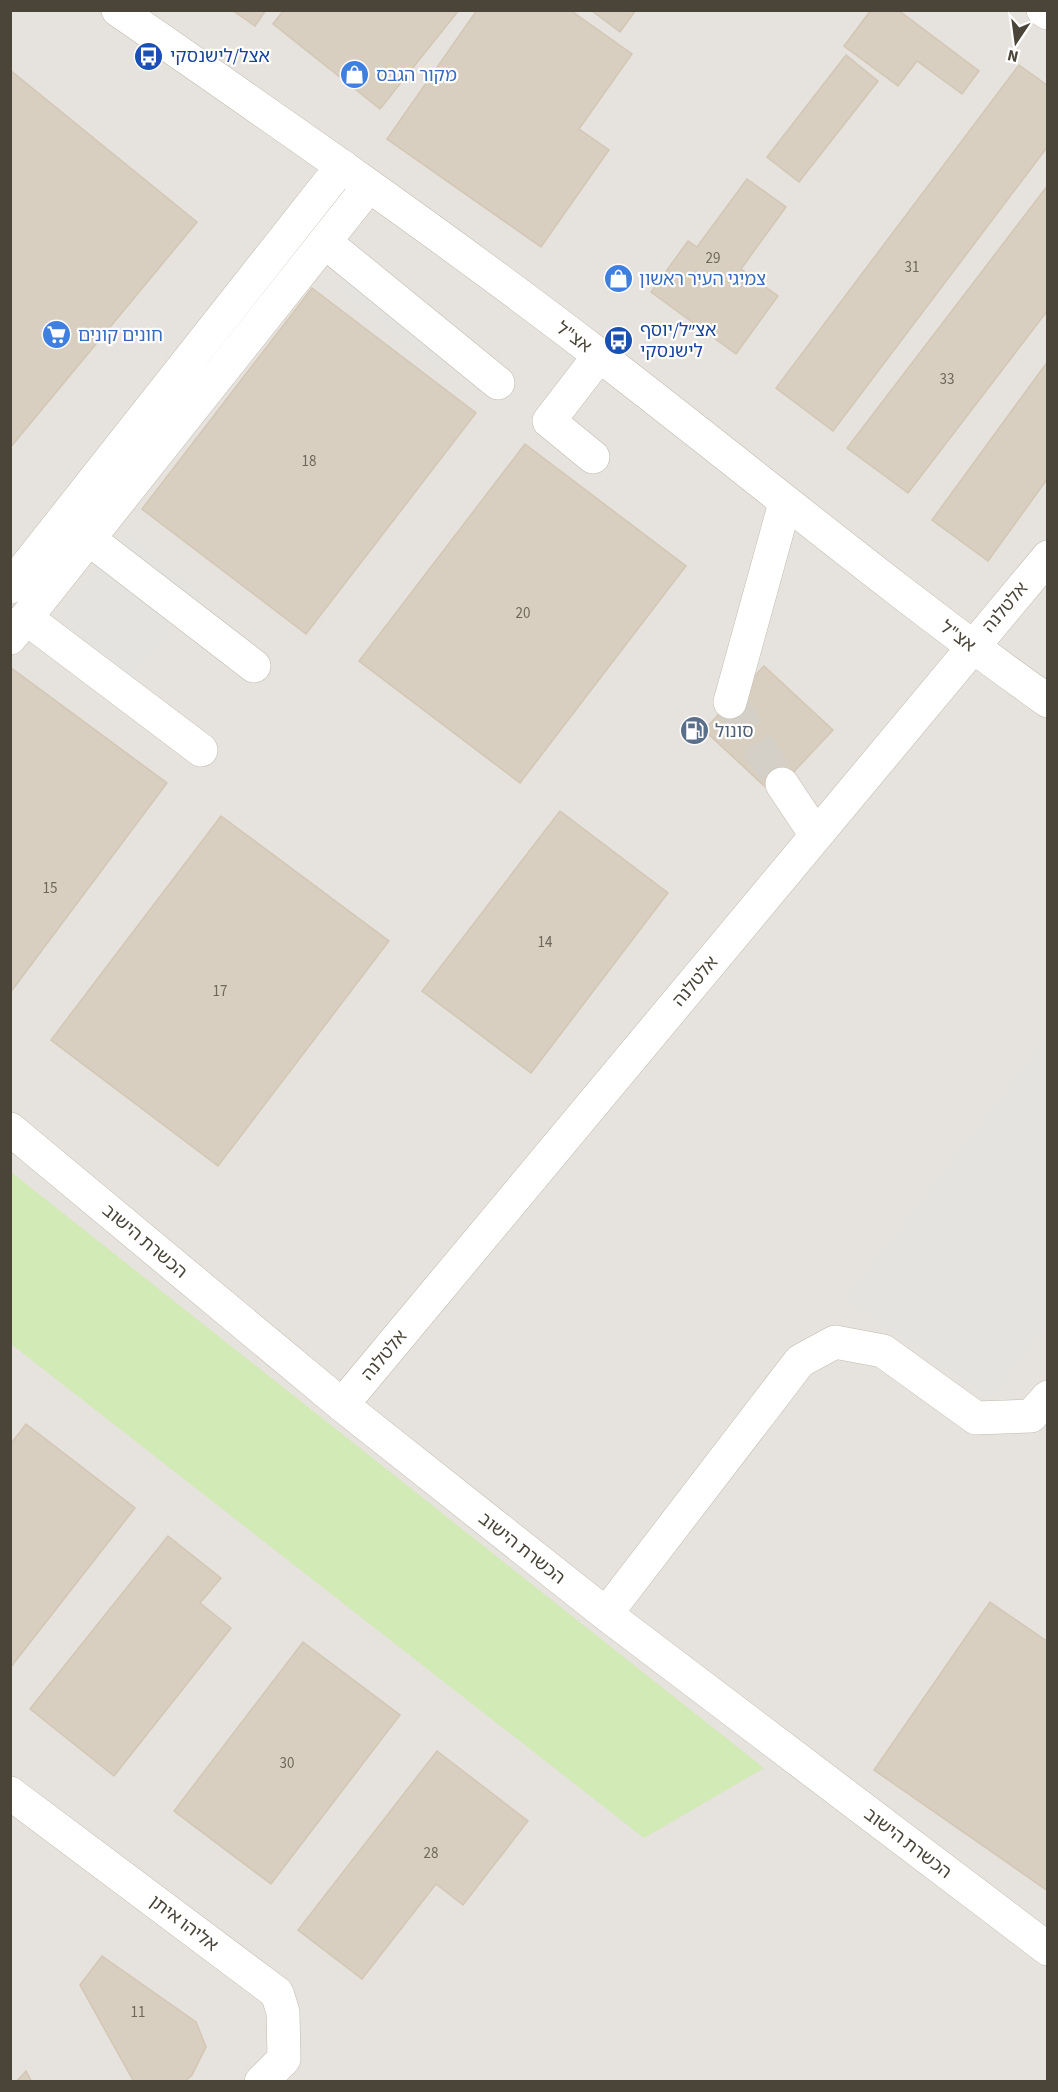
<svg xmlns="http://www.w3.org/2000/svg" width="1058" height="2092" font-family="'Source Sans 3','Noto Sans Hebrew',sans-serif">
  <rect width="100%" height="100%" fill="#f6f3ec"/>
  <rect fill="#e6e2dd" x="11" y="11" width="1036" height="2070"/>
  <polygon fill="#d2eab5" points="11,1172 764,1768 644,1838 11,1344"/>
  <g fill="#e5e3e0">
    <polygon points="368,254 469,337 440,373 339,289"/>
    <polygon points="127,532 202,596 131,679 56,615"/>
    <polygon points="1047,1035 1047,1327 990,1402 844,1299"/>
  </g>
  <g fill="#d8cfc1" stroke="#d3c7b4" stroke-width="1.5">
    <polygon points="232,10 266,10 255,26"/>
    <polygon points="284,10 459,10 380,109 273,24"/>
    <polygon points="477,10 570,10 632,54 579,129 609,150 541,247 387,139"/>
    <polygon points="591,10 636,10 620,32"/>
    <polygon points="871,10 898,10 979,71 962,94 917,61 898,86 844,46"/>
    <polygon points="846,55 878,81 799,182 767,157"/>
    <polygon points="1019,65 1048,86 1048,146 833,431 776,388"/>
    <polygon points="10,70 197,222 10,448"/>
    <polygon points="747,179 786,207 741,269 778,296 736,354 651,292 688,241 697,247"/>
    <polygon points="1048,185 1048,310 908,493 847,448"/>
    <polygon points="312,288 476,413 306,634 142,509"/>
    <polygon points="1048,361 1048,478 988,561 932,520"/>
    <polygon points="525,444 686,566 520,783 359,661"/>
    <polygon points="764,666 833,730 773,794 704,730"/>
    <polygon points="10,667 167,783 10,993"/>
    <polygon points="560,811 668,893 531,1073 422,991"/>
    <polygon points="221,816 389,941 218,1166 51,1040"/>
    <polygon points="26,1424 135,1508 10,1668 10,1445"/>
    <polygon points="168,1536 221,1578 200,1603 231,1628 114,1776 30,1709"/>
    <polygon points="990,1602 1048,1642 1048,1891 874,1770"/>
    <polygon points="303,1642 400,1715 271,1884 174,1811"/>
    <polygon points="437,1751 528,1821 463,1905 436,1884 362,1979 298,1930"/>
    <polygon points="102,1956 196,2022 206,2047 192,2075 184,2082 134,2082 80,1985"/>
    <polygon points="26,2071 32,2082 16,2082"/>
  </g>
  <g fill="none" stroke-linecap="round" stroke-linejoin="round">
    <polyline stroke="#d4d0c8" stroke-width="33" stroke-dasharray="33 16" stroke-linecap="butt" points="730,702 782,784"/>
    <defs>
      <g id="minor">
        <path d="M118,10C281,123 444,236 600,356C750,471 894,592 1048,701"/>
        <polyline points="1043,10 1048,13"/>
        <polyline points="325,242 498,383"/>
        <polyline points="593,457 549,421 599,356"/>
        <polyline points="89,539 254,666"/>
        <polyline points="10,587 342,166"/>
        <polyline points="26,618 201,750"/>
        <polyline points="10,638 369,186"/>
        <polyline points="730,702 785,503"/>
        <polyline points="782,784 816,835"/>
        <polyline points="10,1129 342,1405 606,1614 1048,1949"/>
        <polyline points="342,1405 1048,557"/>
        <polyline points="606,1614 800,1361 835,1342 883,1351 976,1418 1031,1416 1048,1397"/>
        <polyline points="10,1793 277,1993 283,2012 284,2059 261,2082"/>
      </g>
    </defs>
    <use href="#minor" stroke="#c2bbae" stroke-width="34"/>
    <use href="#minor" stroke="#fff" stroke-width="33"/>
  </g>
  <defs>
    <symbol id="bus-disc" viewBox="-11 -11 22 22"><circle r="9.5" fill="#1a4fb4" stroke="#fff"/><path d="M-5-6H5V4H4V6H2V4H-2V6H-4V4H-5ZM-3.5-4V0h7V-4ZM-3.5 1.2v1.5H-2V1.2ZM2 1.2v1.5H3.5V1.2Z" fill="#fff"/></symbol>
    <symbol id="shop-disc" viewBox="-11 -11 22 22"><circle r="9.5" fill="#3f7fe0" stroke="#fff"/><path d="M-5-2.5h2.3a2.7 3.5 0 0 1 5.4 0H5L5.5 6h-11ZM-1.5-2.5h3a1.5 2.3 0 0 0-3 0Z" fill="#fff"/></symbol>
    <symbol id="supermarket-disc" viewBox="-11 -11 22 22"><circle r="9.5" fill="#3f7fe0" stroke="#fff"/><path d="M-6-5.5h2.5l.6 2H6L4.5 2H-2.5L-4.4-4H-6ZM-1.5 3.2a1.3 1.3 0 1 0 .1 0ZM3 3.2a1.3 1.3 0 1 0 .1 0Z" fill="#fff"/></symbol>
    <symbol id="fuel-disc" viewBox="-11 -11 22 22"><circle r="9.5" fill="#5c6f8a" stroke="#fff"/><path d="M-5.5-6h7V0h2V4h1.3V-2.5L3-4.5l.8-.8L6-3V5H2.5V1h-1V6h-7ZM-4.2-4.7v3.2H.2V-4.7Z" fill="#fff"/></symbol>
  </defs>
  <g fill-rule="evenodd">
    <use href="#bus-disc" x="132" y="40" width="33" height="33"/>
    <use href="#shop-disc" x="338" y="58" width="33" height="33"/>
    <use href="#shop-disc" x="602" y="262" width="33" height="33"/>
    <use href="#supermarket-disc" x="40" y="318" width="33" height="33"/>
    <use href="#bus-disc" x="602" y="324" width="33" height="33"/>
    <use href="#fuel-disc" x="678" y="714" width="33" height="33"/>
  </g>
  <g text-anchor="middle" stroke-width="4.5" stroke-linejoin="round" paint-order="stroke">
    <g font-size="15" fill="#6e675b">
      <text x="713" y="263">29</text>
      <text x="912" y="272">31</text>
      <text x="947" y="384">33</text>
      <text x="309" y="466">18</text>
      <text x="523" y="618">20</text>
      <text x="50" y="893">15</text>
      <text x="545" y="947">14</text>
      <text x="220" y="996">17</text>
      <text x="287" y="1768">30</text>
      <text x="431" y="1858">28</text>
      <text x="138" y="2017">11</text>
    </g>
    <g font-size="18" fill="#164399" stroke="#fff" text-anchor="start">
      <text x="170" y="62">אצל/לישנסקי</text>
      <text x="640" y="336">אצ״ל/יוסף<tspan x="640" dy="21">לישנסקי</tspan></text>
    </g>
    <g font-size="18" fill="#366cbe" stroke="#fff" text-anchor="start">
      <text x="376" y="81">מקור הגבס</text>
      <text x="639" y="285">צמיגי העיר ראשון</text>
      <text x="78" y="341">חונים קונים</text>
    </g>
    <g font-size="18" fill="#4b4439" stroke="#fff">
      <text transform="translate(574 337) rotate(36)" y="6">אצ"ל</text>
      <text transform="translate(1005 607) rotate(-50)" y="6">אלטלנה</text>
      <text transform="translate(958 636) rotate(37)" y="6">אצ"ל</text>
      <text transform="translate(695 981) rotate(-50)" y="6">אלטלנה</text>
      <text transform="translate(145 1241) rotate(40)" y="6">הכשרת הישוב</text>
      <text transform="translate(384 1355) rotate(-50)" y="6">אלטלנה</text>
      <text transform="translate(522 1548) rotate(38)" y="6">הכשרת הישוב</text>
      <text transform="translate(908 1843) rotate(37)" y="6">הכשרת הישוב</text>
      <text transform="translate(184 1923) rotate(37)" y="6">אליהו איתן</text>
    </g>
    <g font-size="18" fill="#4e5e75" stroke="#fff" text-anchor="start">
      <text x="715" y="737">סונול</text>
    </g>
  </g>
  <rect width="1058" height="2092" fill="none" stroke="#4b4439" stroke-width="24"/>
  <g transform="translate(1016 42) rotate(193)" stroke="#ffffff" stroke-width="4.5" paint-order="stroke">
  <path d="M0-4.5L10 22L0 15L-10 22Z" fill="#4b4439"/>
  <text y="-9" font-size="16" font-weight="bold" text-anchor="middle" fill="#4b4439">N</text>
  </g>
</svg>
